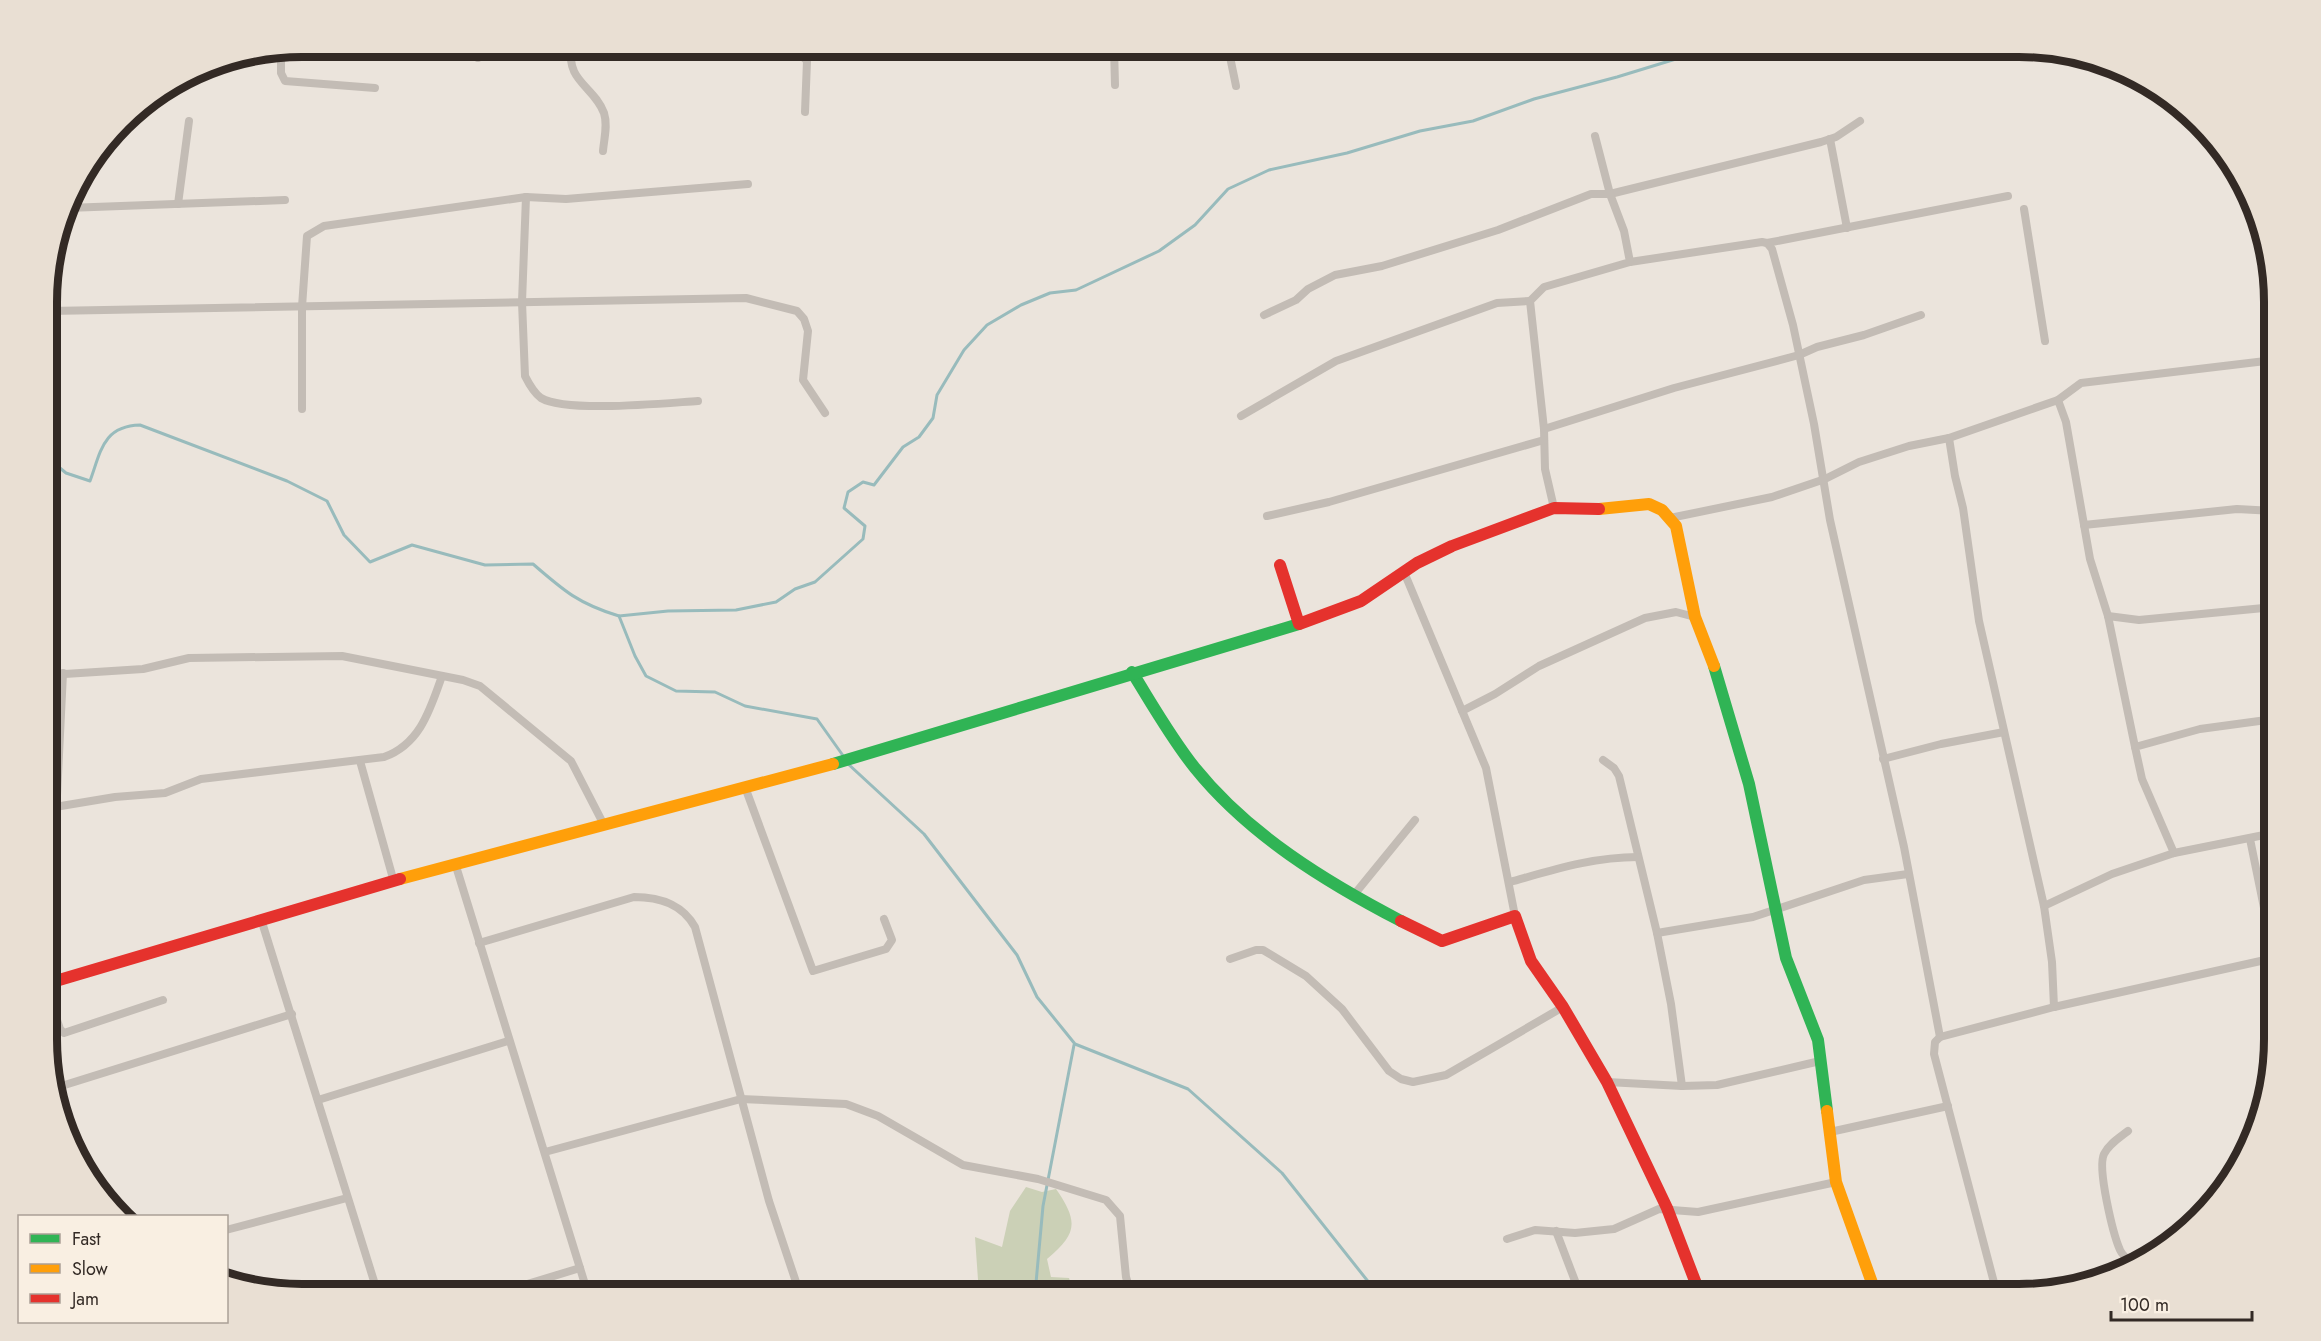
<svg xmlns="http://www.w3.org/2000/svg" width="2321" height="1341" font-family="Jost,sans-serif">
  <rect width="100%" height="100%" fill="#ebe4dc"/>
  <path fill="#cbd0b6" d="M1026,1187L1042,1192L1056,1189C1079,1222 1077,1234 1047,1259L1051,1277L1069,1278L1074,1294H979L975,1237L1002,1247L1010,1211Z"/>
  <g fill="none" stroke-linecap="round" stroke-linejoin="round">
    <g stroke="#98bbbc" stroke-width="3">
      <path d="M49,459L66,473L90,481C101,451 103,426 140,425L287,481L327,501L344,535L370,562L412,545L485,565L533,564C564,591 579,604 619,616L635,656L646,676L676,691L715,692L745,706L817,719L844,757"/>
      <polyline points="619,616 668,611 736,610 776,602 795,589 815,582 863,539 865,526 844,508 848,492 863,482 874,485 903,447 919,437 933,418 937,395 964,350 987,325 1021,305 1050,293 1076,290 1159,251 1195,225 1228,189 1269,170 1347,153 1420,131 1473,121 1534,99 1617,77 1715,47"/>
      <polyline points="847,763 924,834 1017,955 1037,997 1075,1044 1188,1089 1282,1173 1378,1294"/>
      <polyline points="1035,1294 1043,1206 1074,1045"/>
    </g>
    <g stroke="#c3bcb5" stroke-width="8">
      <path d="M572,47C565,81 594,86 604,113C608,125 604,139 603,151"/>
      <polyline points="769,47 801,55 807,61 805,112"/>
      <polyline points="1114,47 1115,85"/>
      <polyline points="1228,47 1236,86"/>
      <polyline points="281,51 281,73 285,81 375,88"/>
      <polyline points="478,58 479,47"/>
      <polyline points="1595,136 1610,194 1821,142 1836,137 1860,121"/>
      <polyline points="1830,139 1847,228"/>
      <polyline points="178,204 189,121"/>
      <polyline points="67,208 285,200"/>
      <polyline points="2024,209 2045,341"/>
      <polyline points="1767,243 2008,196"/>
      <polyline points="1630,262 1762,242 1767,243 1772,249 1793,325 1814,424 1830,520 1904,847 1940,1037"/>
      <polyline points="49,311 746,298 797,311 804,319 808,331 803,380 825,413"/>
      <polyline points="1264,315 1296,300 1308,289 1335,275 1382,266 1498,230 1591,194 1610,194 1624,231 1630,262 1544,287 1530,301 1544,429 1545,469 1554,508"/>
      <polyline points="2058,400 2081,383 2274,360"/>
      <path d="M698,401C666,403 566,413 541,398C534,393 529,384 525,376L522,302L526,197L566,199L748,184"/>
      <polyline points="302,409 302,307 307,236 324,226 526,197"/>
      <polyline points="1241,416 1336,361 1497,303 1530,301"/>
      <polyline points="1544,429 1674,388 1799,355 1817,347 1864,335 1921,315"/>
      <polyline points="1949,438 1955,476 1963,508 1979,621 2044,906 2052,962 2054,1007"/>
      <polyline points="1267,516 1329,502 1544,440"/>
      <polyline points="1670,518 1772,497 1825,479 1859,462 1909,446 1949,438 2058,400 2066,422 2090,559 2108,616 2135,747"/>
      <polyline points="2084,525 2237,509 2274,511"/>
      <polyline points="1404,572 1486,768 1515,916"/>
      <polyline points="2108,616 2139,620 2274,607"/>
      <polyline points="49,675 143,669 189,658 342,656 463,680 480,686 571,761 604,825"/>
      <polyline points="1462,711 1495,694 1539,666 1645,618 1676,612 1695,617"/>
      <polyline points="1883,759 1941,744 2004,732"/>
      <polyline points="1603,760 1614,768 1619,776 1657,933 1753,917 1864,880 1908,874"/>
      <polyline points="360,761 394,882"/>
      <polyline points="745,787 813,971 886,949 892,940 884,919"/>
      <path d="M55,807L115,797L165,793L201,779L384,757C420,744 430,710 442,676"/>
      <polyline points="2250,839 2274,957"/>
      <polyline points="2174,853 2142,779 2135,747 2200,729 2274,719"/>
      <polyline points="455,863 588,1294"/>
      <path d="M1510,882C1553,870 1593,857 1638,857"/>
      <polyline points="1353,896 1415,820"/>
      <polyline points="2044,906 2112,874 2174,853 2274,833"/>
      <polyline points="261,919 378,1294"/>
      <polyline points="1657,933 1671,1004 1682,1086"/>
      <path d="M479,943L634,897C660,897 682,904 695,927L769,1201L800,1294"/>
      <polyline points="49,959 63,673"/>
      <polyline points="1230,959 1256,950 1263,950 1306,976 1342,1009 1389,1071 1401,1079 1413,1082 1446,1075 1563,1007"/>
      <polyline points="2264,961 2274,1018"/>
      <polyline points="49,996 60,1029 64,1033 163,1000"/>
      <polyline points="1607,1082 1682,1086 1717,1085 1820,1061"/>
      <polyline points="55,1088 292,1014"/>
      <polyline points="318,1100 508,1041"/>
      <path d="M2128,1131C2119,1138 2109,1144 2104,1154C2097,1168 2113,1234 2120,1250C2123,1257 2128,1257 2129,1265"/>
      <polyline points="1830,1132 1948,1106"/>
      <polyline points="545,1152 741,1099 846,1104 878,1116 963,1165 1038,1179 1106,1200 1120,1216 1126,1277 1131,1294"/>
      <polyline points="226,1230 347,1198"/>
      <polyline points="1556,1231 1580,1294"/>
      <polyline points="1507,1239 1535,1230 1575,1233 1614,1229 1659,1209 1698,1212 1836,1182"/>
      <polyline points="2128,1259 2162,1248"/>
      <polyline points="495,1294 580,1268"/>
      <polyline points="1997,1294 1934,1054 1935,1042 1940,1037 2054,1007 2274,958"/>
    </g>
    <g stroke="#30b455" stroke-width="12">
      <polyline points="1714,666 1749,784 1786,958 1818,1040 1827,1111"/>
      <path d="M1132,672C1152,704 1171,738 1195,768C1249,835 1326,882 1401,921"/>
      <polyline points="833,764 1299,624"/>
    </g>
    <g stroke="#ff9f0a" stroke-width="12">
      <polyline points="1599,509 1649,504 1662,510 1676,526 1695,617 1714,666"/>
      <polyline points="400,879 833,764"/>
      <polyline points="1827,1111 1836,1182 1876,1294"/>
    </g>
    <g stroke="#e5322d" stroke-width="12">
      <polyline points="1280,565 1299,624 1361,601 1417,563 1452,546 1554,508 1599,509"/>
      <polyline points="1401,921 1442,941 1515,916 1531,961 1563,1007 1607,1082 1667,1208 1700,1294"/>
      <polyline points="49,983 400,879"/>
    </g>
  </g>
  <path d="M0 0H2321V1341H0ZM302 57H2019A245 245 0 0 1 2264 302V1039A245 245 0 0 1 2019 1284H302A245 245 0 0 1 57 1039V302A245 245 0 0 1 302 57Z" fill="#e9dfd3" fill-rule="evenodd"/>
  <path fill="none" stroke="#332a25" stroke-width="8" d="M302 57H2019A245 245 0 0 1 2264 302V1039A245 245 0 0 1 2019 1284H302A245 245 0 0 1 57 1039V302A245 245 0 0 1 302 57Z"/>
  <rect x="18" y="1215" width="210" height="108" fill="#f9efe2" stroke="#aaa096" stroke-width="1.5"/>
  <rect x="30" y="1234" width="30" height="9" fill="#30b455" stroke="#aaa096" stroke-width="1.5"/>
  <text x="72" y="1245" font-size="18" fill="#332a25">Fast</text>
  <rect x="30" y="1264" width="30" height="9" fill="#ff9f0a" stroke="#aaa096" stroke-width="1.5"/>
  <text x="72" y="1275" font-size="18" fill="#332a25">Slow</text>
  <rect x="30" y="1294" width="30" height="9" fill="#e5322d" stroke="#aaa096" stroke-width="1.5"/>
  <text x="72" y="1305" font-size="18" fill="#332a25">Jam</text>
  <path d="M2111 1311v9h141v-9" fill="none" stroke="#332a25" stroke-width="3"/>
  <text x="2120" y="1311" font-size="18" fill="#332a25" stroke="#f9efe2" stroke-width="4.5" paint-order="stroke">100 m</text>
</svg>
